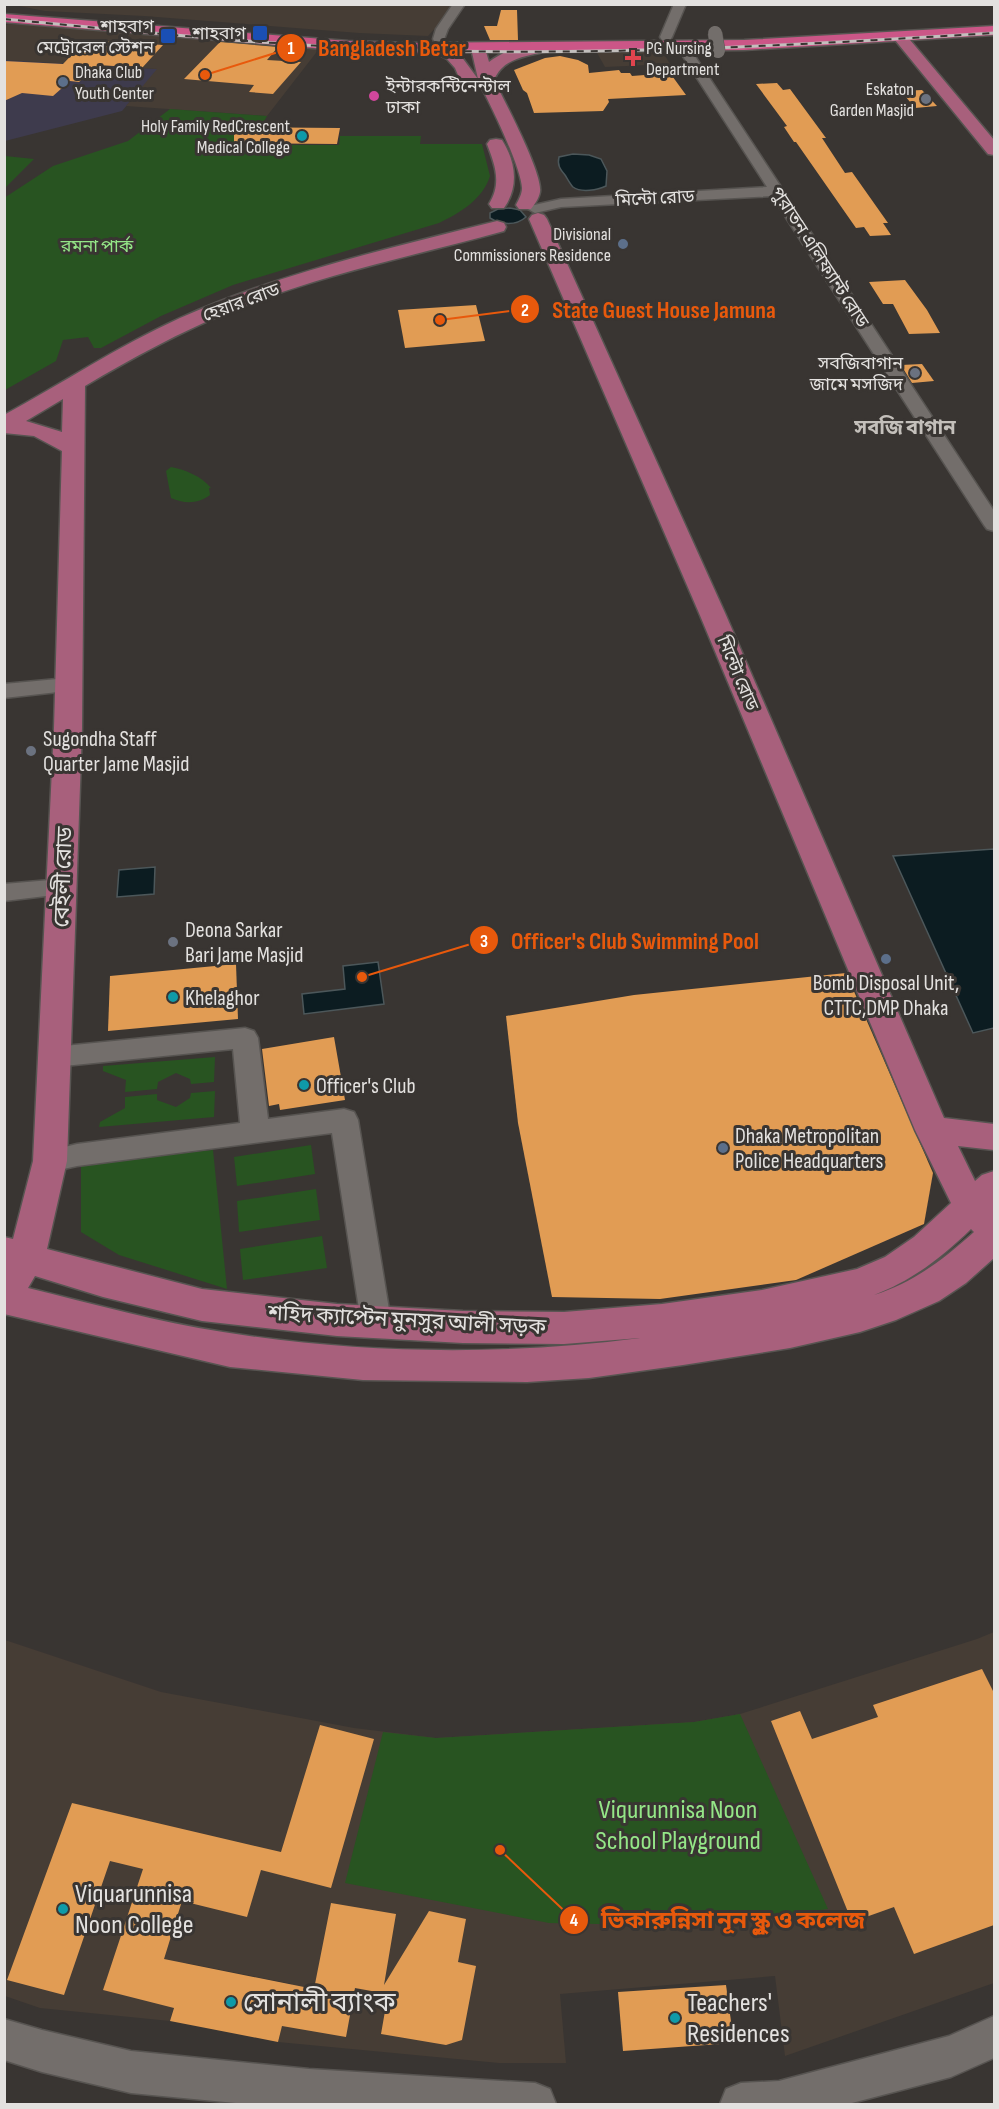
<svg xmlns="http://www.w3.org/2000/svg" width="999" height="2109" font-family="'Sofia Sans Condensed','Noto Sans Bengali',sans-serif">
  <rect width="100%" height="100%" fill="#393532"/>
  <polygon fill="#3e3b4d" points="5,60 158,69 122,111 5,141"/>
  <g fill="#463d35">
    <polygon points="14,5 452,5 448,14 428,36 359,33 144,16 45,11"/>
    <polygon points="8,24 188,35 319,49 267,116 126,106 157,69 5,60 4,26"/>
    <polygon points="661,49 670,64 605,67 596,51"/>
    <polygon points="994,1632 994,1983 785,2056 775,1976 560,1994 566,2063 499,2063 278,2042 292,1984 186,1963 170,2021 40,2008 5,1996 5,1640 161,1692 354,1728 436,1738 694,1722 740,1714 977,1639"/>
  </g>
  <g fill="#285421">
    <path d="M170,109L267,116L251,145H339L340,136H421L420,144H482L490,176C483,199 460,213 439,223L233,285L161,316L101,348H94L88,337L63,340L56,361L5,390L4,198L53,166L128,141Z"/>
    <polygon points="5,156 34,159 5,188 4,156"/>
    <path d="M171,467C186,470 201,476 211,488H209L210,495C198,504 184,504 171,498L166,471Z"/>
    <polygon points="215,1057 214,1082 191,1084 190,1079 176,1073 158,1082 157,1089 125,1092 126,1080 103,1071 103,1066"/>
    <polygon points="215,1091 214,1117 99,1127 100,1122 125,1108 125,1097 157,1094 157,1100 176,1107 190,1098 191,1093"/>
    <polygon points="311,1145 315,1174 237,1186 234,1157"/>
    <polygon points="213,1150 227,1289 119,1255 81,1232 81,1164"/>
    <polygon points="316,1189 320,1220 239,1232 237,1201"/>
    <polygon points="322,1236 327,1268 243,1280 240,1249"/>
    <polygon points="740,1714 828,1909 694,1926 549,1923 345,1883 383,1732 436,1738 694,1722"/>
  </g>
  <g fill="#0c1c21" stroke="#4c575a" stroke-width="1.5">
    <path d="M573,154L589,155L601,159L607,171L606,186C598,190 581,193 573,187C570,184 567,178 565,175C560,169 557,165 559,157Z"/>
    <path d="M510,208L520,210L526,217C516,226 501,225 490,218V213L498,209Z"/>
    <polygon points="994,849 994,1028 973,1033 893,856"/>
    <polygon points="155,867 154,894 117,897 119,870"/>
    <polygon points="378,962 384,1004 304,1014 302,994 345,989 343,966"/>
  </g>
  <g fill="#e19c54">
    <polygon points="501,10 517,10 518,40 490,40 484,26 497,26"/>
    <polygon points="86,40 163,45 142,68 99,65 79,82 70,81 53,96 22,93 4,101 4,61 63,64"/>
    <polygon points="220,42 278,47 267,60 301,62 273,94 249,92 254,85 184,79"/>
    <polygon points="560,56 578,60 588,65 589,73 619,70 621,73 630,73 632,76 670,73 686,95 608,99 609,102 603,111 534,113 527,93 523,90 514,70 545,58"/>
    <polygon points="777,83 783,90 790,89 826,138 822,138 845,173 852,172 888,223 883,223 891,235 870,236 864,227 856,228 796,142 794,142 784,127 787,126 756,84"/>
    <polygon points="922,90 937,106 915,108 901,91"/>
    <polygon points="234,127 340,128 337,144 234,143"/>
    <polygon points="905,280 927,310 940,333 909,334 893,304 883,304 869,282"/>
    <polygon points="476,305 485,341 405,348 398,310"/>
    <polygon points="922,364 934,381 912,383 901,365"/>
    <polygon points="236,964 238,1019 108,1031 110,976"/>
    <polygon points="846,973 933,1173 924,1224 796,1280 660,1299 552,1297 518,1123 506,1016 634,995"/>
    <polygon points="334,1037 345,1100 280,1110 279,1104 269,1106 262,1049"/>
    <polygon points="982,1669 994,1693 994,1925 914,1954 894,1907 852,1922 771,1721 800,1711 812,1739 878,1717 873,1705"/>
    <polygon points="320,1725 374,1739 331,1888 261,1870 247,1917 182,1901 164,1959 314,1989 331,1903 396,1914 384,1985 429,1911 466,1919 458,1962 476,1966 462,2040 446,2045 381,2034 388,1994 355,1988 346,2037 282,2026 278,2042 170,2021 174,2008 103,1990 143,1869 110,1861 64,1995 7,1980 72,1803 281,1852"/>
    <polygon points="726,1985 734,2043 623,2051 618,1992"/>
  </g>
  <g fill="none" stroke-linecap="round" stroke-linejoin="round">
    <defs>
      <g id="minor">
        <polygon points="453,4 465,4 448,29 443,42 435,42 433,39 436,29"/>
        <polygon points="674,4 686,4 672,37 670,40 662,40 660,37"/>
        <polygon points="683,43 689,47 994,511 994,531 987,529 984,525 772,196 561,207 535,213 528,209 530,206 561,199 767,187 677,47"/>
        <polygon points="68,678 76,680 79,685 76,690 4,698 4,684"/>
        <polygon points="62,879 71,881 74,887 71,893 4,901 4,884"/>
        <polygon points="245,1028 254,1031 258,1038 268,1119 344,1109 354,1112 358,1120 391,1322 387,1331 376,1335 365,1331 361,1322 332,1133 77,1166 50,1172 40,1169 36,1161 40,1153 77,1144 240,1123 233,1049 54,1067 44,1064 40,1057 44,1050 54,1047"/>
        <polygon points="994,2016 994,2058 951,2077 848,2104 720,2104 726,2089 741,2083 779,2081 949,2036"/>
        <polygon points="4,2019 42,2030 131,2051 309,2069 535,2083 550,2089 556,2104 246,2104 131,2093 42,2072 4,2060"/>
      </g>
      <g id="major">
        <polygon points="900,32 905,34 994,140 994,155 988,154 895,40 892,37 895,34"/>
        <path d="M411,43L439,46L458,52L478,79L471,48L474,45H484L489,62C503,51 529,40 547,45L550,48L547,51C526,57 504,57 494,80C504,100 543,174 540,192C539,198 535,204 531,209H519L516,205C519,199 522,194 522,188C521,167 490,103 479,83L472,87L461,82L455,68L447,59L439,55L406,51L403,48L406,45Z"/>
        <path d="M496,139L502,140C516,162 519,187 504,208H492L489,204C502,183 495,165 487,144L490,140Z"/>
        <path d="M538,213L544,215L547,219L725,613L944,1118L994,1124V1150L958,1146L975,1181L982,1175L994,1171V1258L966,1283L939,1301L896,1320L860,1332L790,1348L683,1365L589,1378L527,1382L363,1380L230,1367L4,1314V1237L13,1239L33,1161L54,728L62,451L34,436L4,433V415C63,383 118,346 180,318C280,273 390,248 497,221L504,223L506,227L504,231C413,256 319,275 231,311C180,332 132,358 85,386L82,728L67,1161L47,1249L202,1289L337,1304L463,1311L564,1312L662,1304L762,1290L857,1269L885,1257L914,1237L951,1203L915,1130L699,613L529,219L532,215ZM63,399L62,432L26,421ZM971,1229L974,1232C944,1259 913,1283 874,1295C913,1280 941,1258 971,1229ZM35,1276L103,1297L202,1321L337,1336L463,1343L564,1344L640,1338C503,1356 360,1354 223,1332C158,1322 93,1304 28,1288Z"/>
      </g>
      <polygon id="highway" points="4,14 348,41 411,43 744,40 994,26 994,35 744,50 411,53 348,51 4,22"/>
    </defs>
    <use href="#minor" stroke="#575451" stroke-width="3"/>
    <use href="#major" stroke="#575451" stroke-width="3"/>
    <use href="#highway" stroke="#575451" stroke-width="3"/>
    <use href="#minor" fill="#736e6b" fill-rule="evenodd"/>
    <use href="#major" fill="#a8607c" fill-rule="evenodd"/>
    <use href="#highway" fill="#cb5687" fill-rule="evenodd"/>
    <defs>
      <path id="rail" d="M4,19C140,32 275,46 411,50C606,56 800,45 994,33"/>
    </defs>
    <use href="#rail" stroke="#c2bfbd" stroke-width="3"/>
    <use href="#rail" stroke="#393532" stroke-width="2" stroke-dasharray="7" stroke-linecap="butt"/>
    <defs>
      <polyline id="minor-bridge" points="715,33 718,51"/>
    </defs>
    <use href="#minor-bridge" stroke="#575451" stroke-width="15" stroke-linecap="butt"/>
    <use href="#minor-bridge" stroke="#736e6b" stroke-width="14"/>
  </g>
  <g fill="#1a4fb4" stroke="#393532" stroke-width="2">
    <rect x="252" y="25" width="16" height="16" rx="3"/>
    <rect x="160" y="28" width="16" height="16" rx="3"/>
  </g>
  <path fill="#e0444e" stroke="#393532" stroke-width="2" d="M630 49h6v6h6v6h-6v6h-6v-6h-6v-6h6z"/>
  <g fill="#5c6f8a" stroke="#393532" stroke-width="2">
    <circle cx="63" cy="82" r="6"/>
    <circle cx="623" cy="244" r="6"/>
    <circle cx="886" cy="959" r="6"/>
    <circle cx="723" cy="1148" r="6"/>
  </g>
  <circle fill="#d1479c" stroke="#393532" stroke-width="2" cx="374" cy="96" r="6"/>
  <g fill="#6b7280" stroke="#393532" stroke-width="2">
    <circle cx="926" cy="99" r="6"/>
    <circle cx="915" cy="373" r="6"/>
    <circle cx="31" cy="751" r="6"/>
    <circle cx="173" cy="942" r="6"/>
  </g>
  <g fill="#0f9aa8" stroke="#393532" stroke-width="2">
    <circle cx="302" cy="136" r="6"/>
    <circle cx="173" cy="997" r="6"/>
    <circle cx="304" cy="1085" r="6"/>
    <circle cx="63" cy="1909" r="6"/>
    <circle cx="231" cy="2002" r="6"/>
    <circle cx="675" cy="2018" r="6"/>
  </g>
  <g text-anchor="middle" stroke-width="6" stroke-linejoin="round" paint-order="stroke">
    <g font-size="18" fill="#e3e1df" stroke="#393532" text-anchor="end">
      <text x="154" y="32">শাহবাগ<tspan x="154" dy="21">মেট্রোরেল স্টেশন</tspan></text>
      <text x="246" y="39">শাহবাগ</text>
      <text x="646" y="54" text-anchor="start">PG Nursing<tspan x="646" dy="21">Department</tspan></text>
      <text x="75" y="78" text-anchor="start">Dhaka Club<tspan x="75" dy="21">Youth Center</tspan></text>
      <text x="386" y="92" text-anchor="start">ইন্টারকন্টিনেন্টাল<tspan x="386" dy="21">ঢাকা</tspan></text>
      <text x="914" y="95">Eskaton<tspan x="914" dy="21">Garden Masjid</tspan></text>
      <text x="290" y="132">Holy Family RedCrescent<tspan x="290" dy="21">Medical College</tspan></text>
      <text x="611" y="240">Divisional<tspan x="611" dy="21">Commissioners Residence</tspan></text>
      <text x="903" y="369">সবজিবাগান<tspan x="903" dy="21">জামে মসজিদ</tspan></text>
    </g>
    <g font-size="18" fill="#e3e1df" stroke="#393532">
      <text transform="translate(655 198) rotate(-3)" y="6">মিন্টো রোড</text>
      <text transform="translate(820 257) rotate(57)" y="6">পুরাতন এলিফ্যান্ট রোড</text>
      <text transform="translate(241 302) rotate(-20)" y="6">হেয়ার রোড</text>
      <text transform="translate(738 673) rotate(67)" y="6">মিন্টো রোড</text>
    </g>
    <g font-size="18" fill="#94e687" stroke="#393532">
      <text x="97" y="252">রমনা পার্ক</text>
    </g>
    <g font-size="20" font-weight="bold" fill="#c4c0bb" stroke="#393532">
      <text x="905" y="434">সবজি বাগান</text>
    </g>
    <g font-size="22" fill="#e3e1df" stroke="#393532" text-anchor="start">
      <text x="43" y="746">Sugondha Staff<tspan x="43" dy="25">Quarter Jame Masjid</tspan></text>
      <text x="185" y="937">Deona Sarkar<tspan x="185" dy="25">Bari Jame Masjid</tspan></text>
      <text x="886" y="990" text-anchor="middle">Bomb Disposal Unit,<tspan x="886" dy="25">CTTC,DMP Dhaka</tspan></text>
      <text x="185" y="1005">Khelaghor</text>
      <text x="316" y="1093">Officer's Club</text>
      <text x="735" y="1143">Dhaka Metropolitan<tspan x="735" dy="25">Police Headquarters</tspan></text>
    </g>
    <g font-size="22" fill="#e3e1df" stroke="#393532">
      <text transform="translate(62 877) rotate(-88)" y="8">বেইলী রোড</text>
      <text transform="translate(407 1319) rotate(3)" y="8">শহিদ ক্যাপ্টেন মুনসুর আলী সড়ক</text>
    </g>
    <g font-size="27" fill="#94e687" stroke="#393532">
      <text x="678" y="1818">Viqurunnisa Noon<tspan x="678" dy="31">School Playground</tspan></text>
    </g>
    <g font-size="27" fill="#e3e1df" stroke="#393532" text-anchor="start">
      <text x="75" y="1902">Viquarunnisa<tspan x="75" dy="31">Noon College</tspan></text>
      <text x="243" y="2011">সোনালী ব্যাংক</text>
      <text x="687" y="2011">Teachers'<tspan x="687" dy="31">Residences</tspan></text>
    </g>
  </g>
  <path fill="none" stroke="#e8590c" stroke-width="2" d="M205 75L291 48M440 320L525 309M362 977L484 940M500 1850L574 1920"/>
  <g fill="#e8590c" stroke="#393532" stroke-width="2">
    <circle cx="205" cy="75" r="6"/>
    <circle cx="440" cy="320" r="6"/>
    <circle cx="362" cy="977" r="6"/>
    <circle cx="500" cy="1850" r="6"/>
    <circle cx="291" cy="48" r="15"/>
    <circle cx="525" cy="309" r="15"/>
    <circle cx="484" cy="940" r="15"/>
    <circle cx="574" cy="1920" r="15"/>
  </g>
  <g font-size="18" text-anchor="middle" font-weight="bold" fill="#fff">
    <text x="291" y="54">1</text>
    <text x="525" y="316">2</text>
    <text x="484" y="947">3</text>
    <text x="574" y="1926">4</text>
  </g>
  <g font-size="24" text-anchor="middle" font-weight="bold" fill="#e8590c" stroke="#393532" stroke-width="6" stroke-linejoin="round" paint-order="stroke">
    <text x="392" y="56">Bangladesh Betar</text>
    <text x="664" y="318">State Guest House Jamuna</text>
    <text x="635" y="949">Officer's Club Swimming Pool</text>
    <text x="733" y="1928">ভিকারুন্নিসা নূন স্কুল ও কলেজ</text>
  </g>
  <rect width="999" height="2109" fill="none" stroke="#e3e1df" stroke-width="12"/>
</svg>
